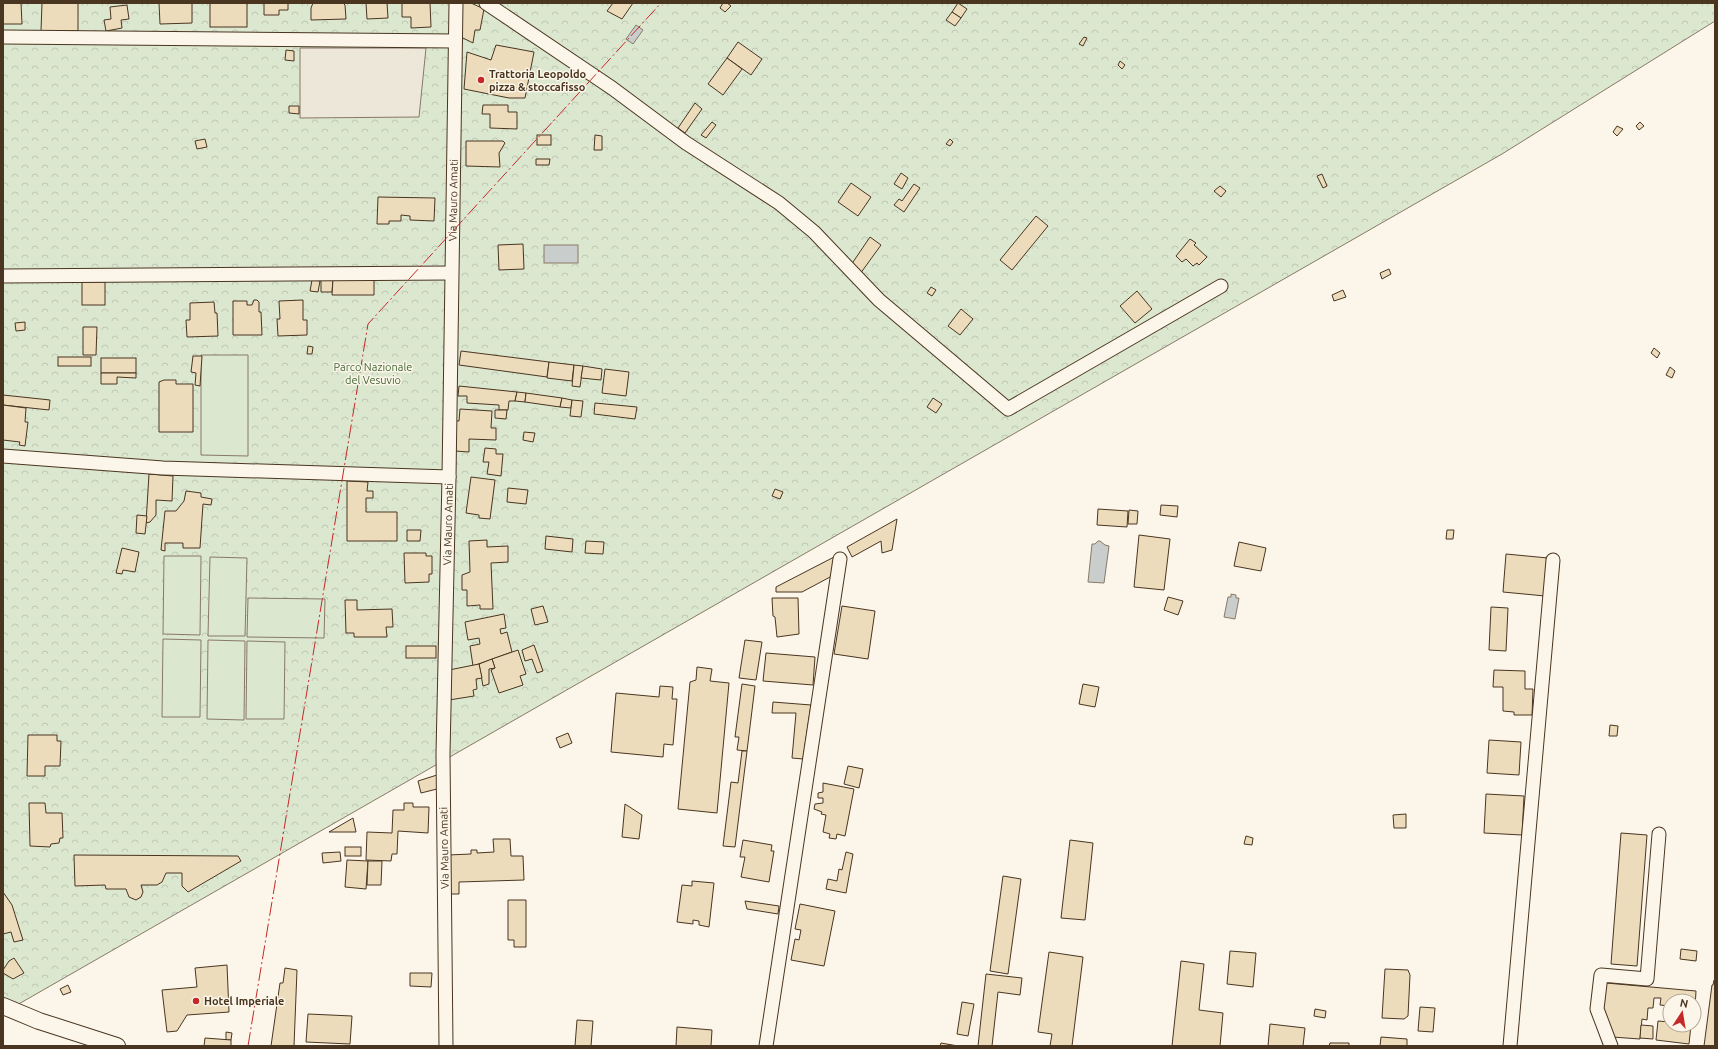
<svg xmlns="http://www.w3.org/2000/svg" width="1718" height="1049" font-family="Ubuntu,sans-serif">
  <defs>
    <pattern id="park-crowns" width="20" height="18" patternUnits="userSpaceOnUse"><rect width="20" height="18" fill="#dce7d0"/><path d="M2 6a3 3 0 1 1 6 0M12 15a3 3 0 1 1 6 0" fill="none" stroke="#bec7b2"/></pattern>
  </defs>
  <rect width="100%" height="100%" fill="#fbf6e9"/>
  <polygon fill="url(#park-crowns)" stroke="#887966" points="3,3 1715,3 1715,21 1502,154 3,1013"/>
  <g fill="#dce7d0" stroke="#887966">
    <polygon points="201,355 248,355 248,456 201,455"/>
    <polygon points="164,556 201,556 200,635 163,634"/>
    <polygon points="210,557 247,558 245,636 208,636"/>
    <polygon points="248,598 325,599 324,638 247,637"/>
    <polygon points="163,639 201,640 200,717 162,717"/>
    <polygon points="208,640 245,641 244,720 207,719"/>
    <polygon points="247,641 285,642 284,719 246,719"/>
  </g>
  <polygon fill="#ede7d9" stroke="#887966" points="300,48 426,48 419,117 300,118"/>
  <g fill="#c9cecd" stroke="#887966">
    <polygon points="636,25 643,30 633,44 626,39"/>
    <rect x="544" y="245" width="34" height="18"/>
    <polygon points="1098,541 1100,541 1105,545 1109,546 1104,583 1088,582 1092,544 1095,544"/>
    <polygon points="1231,594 1236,595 1236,598 1239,598 1235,619 1224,617 1228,597 1231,597"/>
  </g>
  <g fill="#ecdcbc" stroke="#4a3520">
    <polygon points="3,3 21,3 22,24 3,24"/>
    <polygon points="42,3 78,3 78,31 41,31"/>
    <polygon points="159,3 192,3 192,23 160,24"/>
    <rect x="210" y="3" width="37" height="24"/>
    <polygon points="264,3 288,3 288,10 279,10 279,15 264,15"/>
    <polygon points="313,3 343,3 345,5 346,19 311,20 311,8"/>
    <polygon points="366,3 387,3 388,18 367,19"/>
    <polygon points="402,3 430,3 431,27 411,28 411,17 402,17"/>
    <polygon points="461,3 471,3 484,9 480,30 475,30 473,43 461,37"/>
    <polygon points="613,3 633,3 622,19 607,11"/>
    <polygon points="723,3 727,3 731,6 725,12 720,8"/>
    <polygon points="958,3 967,9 961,18 952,12"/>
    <polygon points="127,5 129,19 121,20 122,28 106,31 104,20 111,19 110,7"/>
    <polygon points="952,12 961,18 955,26 946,20"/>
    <polygon points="1084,37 1087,38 1083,46 1079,44"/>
    <polygon points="738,42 762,59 751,75 727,58"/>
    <polygon points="496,45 534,52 525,98 509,98 464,89 467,52 491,60"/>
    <polygon points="286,50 294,51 294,61 285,60"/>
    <polygon points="727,58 742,69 723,95 708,84"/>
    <polygon points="1120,61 1125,65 1122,69 1118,65"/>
    <polygon points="695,103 702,109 685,133 678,128"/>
    <polygon points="483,105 508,105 508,112 517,112 517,129 490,128 490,114 482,114"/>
    <polygon points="289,106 299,106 299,114 289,113"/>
    <polygon points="712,122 716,125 706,138 701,135"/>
    <polygon points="1640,122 1644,126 1639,130 1636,126"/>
    <polygon points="1617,126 1623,129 1617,136 1613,132"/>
    <rect x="537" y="135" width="14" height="10"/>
    <polygon points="595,135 602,136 602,150 594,150"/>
    <polygon points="205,139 207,147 197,149 195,141"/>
    <polygon points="950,139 953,142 950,146 946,144"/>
    <polygon points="466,141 503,141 505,143 499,153 500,167 466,166"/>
    <polygon points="536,159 550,159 549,165 536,165"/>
    <polygon points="901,173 908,178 902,189 894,184"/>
    <polygon points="1322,174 1327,186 1323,188 1317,176"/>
    <polygon points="851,183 871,197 858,216 838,202"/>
    <polygon points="914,184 920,188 904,212 894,205 899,199 902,201"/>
    <polygon points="1220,186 1226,191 1221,197 1214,191"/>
    <polygon points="378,197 435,198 434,221 410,220 410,216 401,215 401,221 389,221 389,224 377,224"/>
    <polygon points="1036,216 1048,226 1012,270 1000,260"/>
    <polygon points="870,237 881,245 860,274 851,265"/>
    <polygon points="1190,239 1196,243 1194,245 1207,257 1199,265 1197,263 1193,266 1186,259 1182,262 1176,256"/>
    <polygon points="523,244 524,269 499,270 498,245"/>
    <polygon points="1389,269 1391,274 1382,279 1380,273"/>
    <polygon points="321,279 333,279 332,292 321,292"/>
    <polygon points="333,279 374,279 374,295 332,295"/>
    <polygon points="312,280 320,281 318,292 310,291"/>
    <rect x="82" y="282" width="23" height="23"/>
    <polygon points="931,287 936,290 932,296 927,293"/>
    <polygon points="1343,290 1346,297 1334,301 1332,295"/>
    <polygon points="1137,291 1152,309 1135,323 1120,306"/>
    <polygon points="254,300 257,300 259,302 259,312 261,312 262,335 233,335 233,301 247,301 247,305 252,305"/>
    <polygon points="303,300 303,320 307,320 307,335 278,336 277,319 280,319 279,301"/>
    <polygon points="214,302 215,313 217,313 218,336 187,337 186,320 190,320 190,303"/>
    <polygon points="961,309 973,319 960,335 948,326"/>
    <polygon points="25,322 25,330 16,331 15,323"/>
    <polygon points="83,327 97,327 96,355 83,355"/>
    <polygon points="308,346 313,347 312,354 307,354"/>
    <polygon points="1654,348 1660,353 1657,358 1651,353"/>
    <polygon points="461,351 549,362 547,377 459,365"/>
    <polygon points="193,356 202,356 200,386 195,385 196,373 191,372"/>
    <rect x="58" y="357" width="33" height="9"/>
    <rect x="101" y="358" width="35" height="15"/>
    <polygon points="549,362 574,365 572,381 547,378"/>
    <polygon points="574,365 583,366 580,387 572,386"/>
    <polygon points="583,366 602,369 601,380 581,378"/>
    <polygon points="1670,367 1675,371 1672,378 1666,375"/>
    <polygon points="605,369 629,372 626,396 602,393"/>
    <polygon points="101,373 136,373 136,378 117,377 117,384 101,384"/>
    <polygon points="164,380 176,380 176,384 193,384 193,432 159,432 159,382"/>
    <polygon points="459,386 517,392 515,401 509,401 508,410 499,410 499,405 467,403 467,396 458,396"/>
    <polygon points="517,392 526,393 525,402 515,401"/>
    <polygon points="526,393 562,398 560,407 525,402"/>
    <polygon points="3,395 50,400 49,410 3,405"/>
    <polygon points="562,398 572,400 571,408 560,407"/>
    <polygon points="933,398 942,404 936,413 927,407"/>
    <polygon points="572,400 583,401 581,417 570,416"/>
    <polygon points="595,403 637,407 635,419 594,414"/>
    <polygon points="3,405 26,408 25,422 28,422 25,446 19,445 20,442 3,440"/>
    <polygon points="460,409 492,411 491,428 496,428 496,440 469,439 469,452 455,451 456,421 459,421"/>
    <polygon points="495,410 507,410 506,419 495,418"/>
    <polygon points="524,432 535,433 533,442 523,440"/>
    <polygon points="485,448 496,449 496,454 503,454 501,476 487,474 489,462 483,462"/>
    <polygon points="149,474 173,476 172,501 156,500 156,515 150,522 146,523"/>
    <polygon points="471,477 495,480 490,519 479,518 479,515 466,513"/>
    <polygon points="347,481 368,482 367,491 373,491 373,498 366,498 366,512 397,512 397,541 347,541"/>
    <polygon points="508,488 528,490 526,504 507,502"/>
    <polygon points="775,489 783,492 780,499 772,496"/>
    <polygon points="186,491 201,493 201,497 212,499 211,505 203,504 200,548 183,548 183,543 165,543 165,551 161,550 165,511 176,511 184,501"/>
    <polygon points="1161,505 1178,506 1177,517 1160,515"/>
    <polygon points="1098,509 1128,511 1127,527 1097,525"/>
    <polygon points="1129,510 1138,511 1137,524 1128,524"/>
    <polygon points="137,515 147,516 145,534 136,533"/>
    <polygon points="897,519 892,550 882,553 881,541 852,557 847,547"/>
    <polygon points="407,530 421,530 420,541 407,541"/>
    <polygon points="1447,530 1454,530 1453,539 1446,539"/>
    <polygon points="1139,535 1170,539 1164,590 1134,587"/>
    <polygon points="546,536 573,539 572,552 545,549"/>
    <polygon points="487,540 487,547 508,546 508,562 491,563 493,609 480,609 480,605 467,606 467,590 462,590 462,575 470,572 469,541"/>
    <polygon points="586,541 604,542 603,554 585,553"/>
    <polygon points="1239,542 1266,548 1261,571 1234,566"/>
    <polygon points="122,548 139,552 135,572 123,570 122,574 116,573"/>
    <polygon points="404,553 426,553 426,556 432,556 432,574 429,574 429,582 405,583"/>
    <polygon points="1506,554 1548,558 1545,596 1503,592"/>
    <polygon points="836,556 832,576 802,592 776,592 776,587"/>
    <polygon points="1168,597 1183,601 1178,615 1164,610"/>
    <polygon points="772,598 798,598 799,634 777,637 775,617 773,616"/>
    <polygon points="345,600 357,600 357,610 392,609 393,627 386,627 387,637 354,637 354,633 346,633"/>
    <polygon points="543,606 548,622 535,625 531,609"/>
    <polygon points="842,606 875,611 868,659 834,654"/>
    <polygon points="1491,607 1508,608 1506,651 1489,650"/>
    <polygon points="504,614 506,628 500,629 501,634 507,632 512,652 473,666 470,646 480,644 479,638 468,640 465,622"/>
    <polygon points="745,640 762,642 756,680 739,678"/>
    <polygon points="534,645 543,671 537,673 532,659 525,661 522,650"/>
    <rect x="406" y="646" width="30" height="12"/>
    <polygon points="518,650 526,674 520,676 523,685 499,693 491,670 495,668 492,659"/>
    <polygon points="766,653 815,657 813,685 763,681"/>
    <polygon points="492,659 495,668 489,669 489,684 483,686 479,664"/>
    <polygon points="479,664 482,678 476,679 477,689 473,690 474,696 449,700 449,670"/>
    <polygon points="697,667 712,669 710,681 729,683 717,813 678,809 690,682 696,680"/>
    <polygon points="1494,670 1525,671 1525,689 1533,689 1532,715 1514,715 1514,712 1503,711 1503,687 1493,687"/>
    <polygon points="742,684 755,686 747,751 737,750 739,737 735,737"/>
    <polygon points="1083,684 1099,687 1095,707 1079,704"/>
    <polygon points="660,686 673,687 672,699 677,699 673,745 664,744 663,757 611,752 616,693 659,697"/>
    <polygon points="773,702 811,705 803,759 792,758 796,713 772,713"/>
    <polygon points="1610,725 1618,726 1617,736 1609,736"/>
    <polygon points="568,733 572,743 560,748 556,738"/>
    <polygon points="28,735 57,735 57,741 61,741 60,766 45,766 45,776 27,776"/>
    <polygon points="1489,740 1521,742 1519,775 1487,773"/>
    <polygon points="742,751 747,751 735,847 723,846 731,782 738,783"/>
    <polygon points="848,766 863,769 859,788 844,784"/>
    <polygon points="437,775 437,789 421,793 418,781"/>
    <polygon points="823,783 854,789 845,836 837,834 836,839 829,838 830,834 823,832 826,815 821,814 822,812 814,809 815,804 823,803 823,798 818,798 818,793 823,792"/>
    <polygon points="1486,794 1524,796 1522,835 1484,833"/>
    <polygon points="29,803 45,803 46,813 62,813 63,838 60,838 59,843 51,844 50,847 30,846"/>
    <polygon points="404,803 413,803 413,807 429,807 428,833 398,831 397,854 392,854 391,861 366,860 367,832 392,833 393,810 404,810"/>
    <polygon points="625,804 642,815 639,839 622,837"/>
    <polygon points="1406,814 1406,828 1394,828 1393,815"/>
    <polygon points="353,818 356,832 329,832"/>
    <polygon points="1621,833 1647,835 1637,966 1611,964"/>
    <polygon points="1246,836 1253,838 1252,845 1244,844"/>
    <polygon points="493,839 510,839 511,856 523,856 524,880 459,882 459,894 449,894 448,855 471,854 471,850 477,850 477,853 494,852"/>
    <polygon points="743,840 772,845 771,851 774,851 769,882 741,877 745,857 740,857"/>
    <polygon points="1070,840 1093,843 1085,920 1061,918"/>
    <rect x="345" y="847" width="16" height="9"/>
    <polygon points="340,852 341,861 323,863 322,853"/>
    <polygon points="846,852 853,854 846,893 826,889 828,879 837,881 839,869 842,870"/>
    <polygon points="74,855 238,856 241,861 188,892 182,886 182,873 166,873 162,882 157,885 141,885 143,892 141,897 136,900 129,897 126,889 106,889 105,885 75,886"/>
    <polygon points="347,860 368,861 366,889 345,887"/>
    <polygon points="368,861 382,861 381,885 367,885"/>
    <polygon points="1003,876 1021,879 1008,974 990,971"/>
    <polygon points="692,881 714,883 709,927 699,925 699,921 693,920 693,924 677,922 682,885 692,886"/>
    <polygon points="3,892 12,905 23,940 14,942 11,932 3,934"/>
    <polygon points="508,900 526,900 526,947 514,947 514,940 508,940"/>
    <polygon points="745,901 779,906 778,914 747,909"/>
    <polygon points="800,904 835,911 824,966 791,960 795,939 799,940 801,930 795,929"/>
    <polygon points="1681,949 1697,951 1696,961 1680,959"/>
    <polygon points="1230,951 1256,953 1253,987 1227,984"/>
    <polygon points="1049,952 1083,957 1072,1046 1050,1046 1052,1034 1038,1032"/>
    <polygon points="14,958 24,973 13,979 3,973 3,970 9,961"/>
    <polygon points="1181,961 1204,964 1199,1010 1223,1013 1220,1046 1172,1046"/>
    <polygon points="227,965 229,1012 187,1015 177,1031 167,1032 162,990 197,987 195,968"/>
    <polygon points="285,968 297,970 294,1046 271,1046 280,983 283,983"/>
    <polygon points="1385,969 1408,970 1410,975 1408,1016 1404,1019 1382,1018"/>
    <polygon points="410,973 432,973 431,987 410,986"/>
    <polygon points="986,974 1022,978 1020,995 998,992 992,1046 978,1046"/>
    <polygon points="1714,980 1715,980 1715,1046 1704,1046 1712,985 1713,985"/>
    <polygon points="1606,983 1696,991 1695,1008 1694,1008 1694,1001 1670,1001 1670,1006 1660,1005 1661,998 1654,998 1653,1008 1648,1008 1647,1020 1642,1019 1640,1039 1612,1037 1600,1006"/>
    <polygon points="68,985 71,992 63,995 60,989"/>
    <polygon points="962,1002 974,1004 968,1036 957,1034"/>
    <polygon points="1420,1007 1435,1008 1433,1032 1418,1031"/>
    <polygon points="1315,1009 1326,1011 1325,1018 1314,1016"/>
    <polygon points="308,1014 352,1016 350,1044 306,1042"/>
    <polygon points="577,1020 593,1021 591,1046 575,1046"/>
    <polygon points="1658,1021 1670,1022 1670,1025 1691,1025 1689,1044 1656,1040"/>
    <polygon points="1270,1024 1305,1028 1303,1046 1268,1046"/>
    <polygon points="1641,1025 1653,1026 1653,1039 1640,1038"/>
    <polygon points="677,1027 712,1030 711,1046 676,1046"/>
    <polygon points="226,1032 232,1033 231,1040 226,1040"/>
    <polygon points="1381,1037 1407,1039 1407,1046 1380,1046"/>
    <polygon points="205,1038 231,1040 231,1046 204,1046"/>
    <polygon points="941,1043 958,1046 940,1046"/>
    <polygon points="1330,1043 1349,1043 1349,1046 1329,1046"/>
  </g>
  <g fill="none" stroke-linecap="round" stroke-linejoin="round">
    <defs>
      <g id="minor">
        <polyline points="486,3 612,88 686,143 779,203 814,232 879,300 1008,409 1221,286"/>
        <polyline points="3,37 455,41"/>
        <polyline points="3,276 451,273"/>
        <polyline points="3,456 163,468 449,477"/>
        <path id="s1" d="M446,1046L443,754L449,477L456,3"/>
        <polyline points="766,1046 840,559"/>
        <polyline points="1510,1046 1553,560"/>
        <polyline points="1611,1046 1597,1009 1601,975 1647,979 1659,834"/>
      </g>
      <polyline id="tertiary" points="3,1006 39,1021 117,1046"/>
    </defs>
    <use href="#minor" stroke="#4a3520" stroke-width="15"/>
    <use href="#tertiary" stroke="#4a3520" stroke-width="18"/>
    <use href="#minor" stroke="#fbf6e9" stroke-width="13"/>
    <use href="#tertiary" stroke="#fbf6e9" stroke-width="16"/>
    <polyline stroke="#c62828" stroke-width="1" stroke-dasharray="14 3 2 3" stroke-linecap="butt" points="248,1046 368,324 661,3"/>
  </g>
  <g fill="#c62828" stroke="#fbf6e9" stroke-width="1.5">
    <circle cx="481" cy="80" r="4"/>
    <circle cx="196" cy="1001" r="4"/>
  </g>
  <g text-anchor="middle" stroke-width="3" stroke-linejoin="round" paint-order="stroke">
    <g font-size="11" font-weight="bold" fill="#4a3520" stroke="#fbf6e9" text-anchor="start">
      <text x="489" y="78">Trattoria Leopoldo<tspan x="489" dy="13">pizza &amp; stoccafisso</tspan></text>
      <text x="204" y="1005">Hotel Imperiale</text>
    </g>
    <g font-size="11" fill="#4a3520" stroke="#fbf6e9">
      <text dy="4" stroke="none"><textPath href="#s1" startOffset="846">Via Mauro Amati</textPath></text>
      <text dy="4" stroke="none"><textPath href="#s1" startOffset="522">Via Mauro Amati</textPath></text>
      <text transform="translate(444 848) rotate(-91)" y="4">Via Mauro Amati</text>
    </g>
    <g font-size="11" fill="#436837" stroke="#fbf6e9">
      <text x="373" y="371">Parco Nazionale<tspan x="373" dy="13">del Vesuvio</tspan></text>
    </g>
  </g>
  <rect width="1718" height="1049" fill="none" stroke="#4a3520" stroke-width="8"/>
  <g transform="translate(1682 1013) rotate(12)"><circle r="19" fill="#fbf6e9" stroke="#b4a999"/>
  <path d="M0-3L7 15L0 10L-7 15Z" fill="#c62828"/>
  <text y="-6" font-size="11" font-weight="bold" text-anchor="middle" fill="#4a3520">N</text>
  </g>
</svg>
